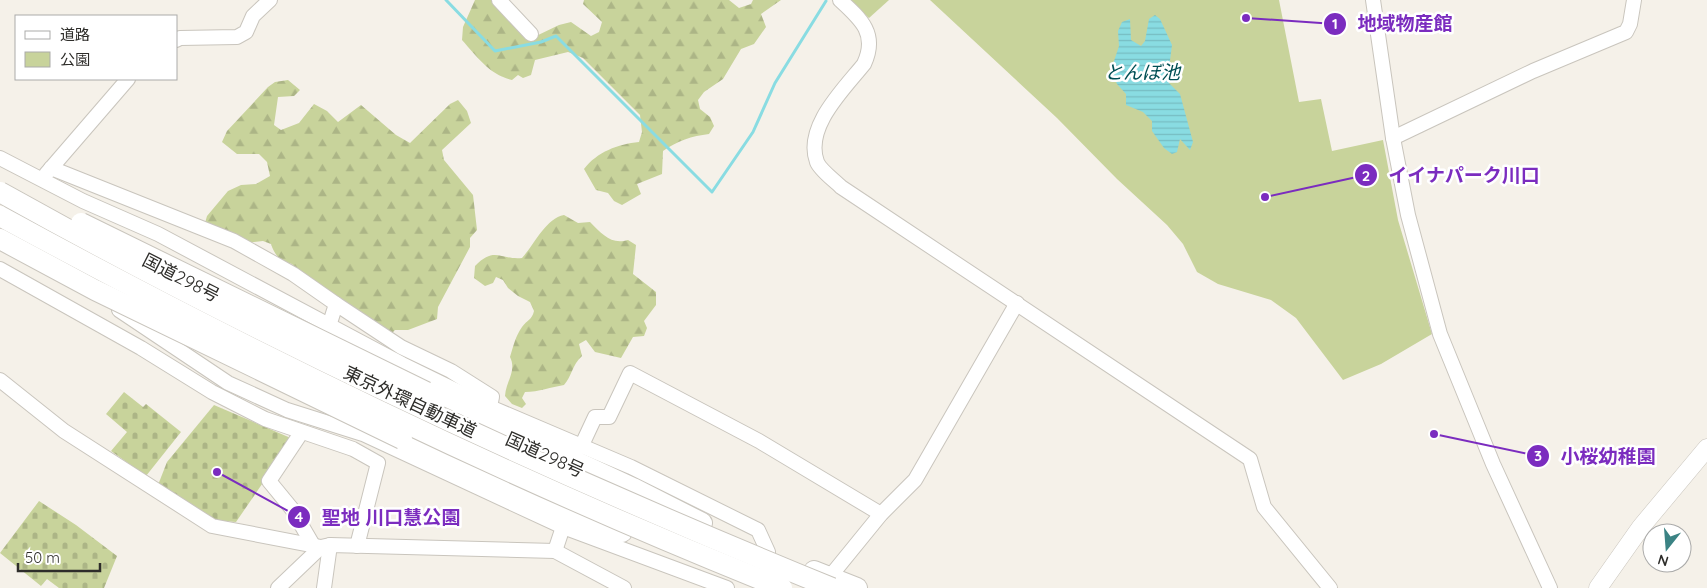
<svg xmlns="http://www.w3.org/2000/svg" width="1707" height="588" font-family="Quicksand,'Noto Sans JP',sans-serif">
  <defs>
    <pattern id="forest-firs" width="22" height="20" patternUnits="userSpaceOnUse" patternTransform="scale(1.25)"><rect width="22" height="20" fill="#c8d39b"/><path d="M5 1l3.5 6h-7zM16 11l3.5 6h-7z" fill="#acb586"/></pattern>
    <pattern id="cemetery-stones" width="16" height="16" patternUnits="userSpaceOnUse" patternTransform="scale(1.25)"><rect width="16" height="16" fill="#c8d39b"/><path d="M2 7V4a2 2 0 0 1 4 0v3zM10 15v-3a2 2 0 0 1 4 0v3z" fill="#acb586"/></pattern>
    <pattern id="water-rules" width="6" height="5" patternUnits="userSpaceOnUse" patternTransform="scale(1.25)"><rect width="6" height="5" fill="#89dce2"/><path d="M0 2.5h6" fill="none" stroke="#77bdc2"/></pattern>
  </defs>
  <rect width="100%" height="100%" fill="#f5f1e9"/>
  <g fill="#c8d39b">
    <polygon points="848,0 889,0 869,18"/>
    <polygon points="930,0 1279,0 1299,102 1321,99 1332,151 1383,140 1398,220 1432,334 1381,364 1343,380 1296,318 1271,300 1218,284 1197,272 1183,244 1167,225 1117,179 1057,118"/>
  </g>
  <g fill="url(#forest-firs)">
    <path d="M475,0H494L532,38L559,25L571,22L591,36L599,32L602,22L583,4L584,0H729L739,8L751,4L753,0H781L761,14L766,27L754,44L741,49L723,79L704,92L698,100L700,109L710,117L714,126L709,134C692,136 677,141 663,151L662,174L637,184L641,194L622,205L614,201L608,193L596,190L584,169C597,152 618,144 639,142L642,132L640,115L583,58L568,52L535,60L531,75L523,78L518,75L512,80C490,75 477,57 462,40L463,27Z"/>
    <path d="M288,80L300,90L294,96L278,97L274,125L281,130L299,123L314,104L327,111L338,122L361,105L396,135L410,143L450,104L458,100L467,111L471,123L442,150L444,160L473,195L477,230L470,238V247L438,307L437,319L408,330H395L390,335L297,271L292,264C280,261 275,256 271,244L263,241L246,243L205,223L207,216L228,191L241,185L256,184L270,176L267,162L259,154H237L222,142L227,131L268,87L275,82Z"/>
    <path d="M564,215L578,223L590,222C602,234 611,245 628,240L636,245L633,274L656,292V305L644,321L647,328L644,336L633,337L621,358L595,352L586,340L579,344L582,356C572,365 572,376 564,385C551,387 539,392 525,392L522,398L526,404L522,408L512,404L505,396C506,381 517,371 510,357C513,347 516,335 522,327C527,320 532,320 534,311L530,302L518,296L508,288L503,280L496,277L493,283L485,286L474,278L475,266C495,246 499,260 522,258C534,245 546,218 564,215Z"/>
  </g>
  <g fill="url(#cemetery-stones)">
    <polygon points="124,392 143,407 146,404 181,432 146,476 111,451 127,432 106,414"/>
    <polygon points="214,405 293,439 236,522 210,520 158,485 167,462"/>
    <polygon points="39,501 76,525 117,556 104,588 59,588 47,579 41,586 0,553"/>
  </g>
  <polygon fill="url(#water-rules)" points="1155,15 1160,19 1172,45 1168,76 1169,83 1180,94 1193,142 1190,150 1180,139 1177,152 1172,154 1164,148 1152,131 1152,121 1143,112 1126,105 1126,94 1117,84 1111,70 1119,46 1118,31 1122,22 1130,19 1131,40 1141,46 1145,41 1149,19"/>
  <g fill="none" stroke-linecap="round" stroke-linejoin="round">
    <polyline stroke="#89dce2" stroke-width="3" points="446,0 495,51 541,42 556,36 712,192 753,132 775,83 826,1"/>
    <defs>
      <g id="minor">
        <polyline points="499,0 531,34"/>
        <path d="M840,0C861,19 878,34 864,64C844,89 804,127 817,162C820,170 834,180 841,187L1250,459L1264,507L1330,588"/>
        <polyline points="1373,0 1393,138 1408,215 1440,334 1493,464 1550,588"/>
        <polyline points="176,40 180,38 237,37 246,32 253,16 270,0"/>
        <polyline points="1393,138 1533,71 1626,32 1630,24 1634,0"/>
        <polyline points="0,158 83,201 158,234 402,364 490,407 631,467 758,530 768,552"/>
        <polyline points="51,168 234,241 293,274 336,304 330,323"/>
        <polyline points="46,174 128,79"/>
        <polyline points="0,269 141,348 212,392 265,419 353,449 378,463 357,546"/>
        <polyline points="336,304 401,347 451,371 492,397 490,407"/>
        <polyline points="119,310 228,383 287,410 363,434 563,527 727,588"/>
        <polyline points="0,380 64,431 212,526 321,547 330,545 555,551 624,588"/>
        <polyline points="301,433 269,481 292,509 313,545"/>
        <polyline points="581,447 595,417 609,417 630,373 759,441 881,514"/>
        <polyline points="555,551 563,527"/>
        <polyline points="824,584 881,514 915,480 1017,303"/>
        <polyline points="278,588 321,547"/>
        <polyline points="324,588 330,545"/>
      </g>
      <polyline id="major" points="1598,588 1641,527 1707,448"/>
      <g id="highway">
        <polyline points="69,264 127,295"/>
        <polyline points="426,392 633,488 702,523"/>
        <polyline points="402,439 516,493 622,532"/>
        <polyline points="814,571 857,588"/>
      </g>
    </defs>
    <use href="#minor" stroke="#c9c5bd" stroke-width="16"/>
    <use href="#major" stroke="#c9c5bd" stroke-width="19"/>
    <use href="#highway" stroke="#c9c5bd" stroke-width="22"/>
    <use href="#minor" stroke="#fff" stroke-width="14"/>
    <use href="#major" stroke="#fff" stroke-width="18"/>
    <use href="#highway" stroke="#fff" stroke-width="20"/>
    <defs>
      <g id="highway-bridge">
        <path d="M0,192C268,342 548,472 832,588"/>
        <path d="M0,216C253,354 514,481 782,588"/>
        <polyline points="81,223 426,392"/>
        <polyline points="0,239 95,290 402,439"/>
      </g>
    </defs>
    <use href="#highway-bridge" stroke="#c9c5bd" stroke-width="22" stroke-linecap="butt"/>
    <use href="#highway-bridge" stroke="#fff" stroke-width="20"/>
  </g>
  <g text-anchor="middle" stroke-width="5" stroke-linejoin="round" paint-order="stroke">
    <g font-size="18" fill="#2e2d2a" stroke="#fff">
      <text transform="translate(181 278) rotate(27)" y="6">国道298号</text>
      <text transform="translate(410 402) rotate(25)" y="6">東京外環自動車道</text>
      <text transform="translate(545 455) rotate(24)" y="6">国道298号</text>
    </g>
    <g font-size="19" font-style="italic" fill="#004f54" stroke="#fff">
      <text x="1142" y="79">とんぼ池</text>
    </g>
  </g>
  <path fill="none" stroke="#7b2cbf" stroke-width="2" d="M1246 18L1335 24M1265 197L1366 175M1434 434L1538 456M217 472L299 517"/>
  <g fill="#7b2cbf" stroke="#fff" stroke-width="2">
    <circle cx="1246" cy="18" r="5"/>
    <circle cx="1265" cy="197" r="5"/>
    <circle cx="1434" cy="434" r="5"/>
    <circle cx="217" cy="472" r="5"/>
    <circle cx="1335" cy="24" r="12"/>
    <circle cx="1366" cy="175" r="12"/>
    <circle cx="1538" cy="456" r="12"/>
    <circle cx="299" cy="517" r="12"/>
  </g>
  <g font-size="15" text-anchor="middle" font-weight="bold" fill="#fff">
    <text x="1335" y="29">1</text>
    <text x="1366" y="181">2</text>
    <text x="1538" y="461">3</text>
    <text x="299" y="522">4</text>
  </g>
  <g font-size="19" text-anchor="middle" font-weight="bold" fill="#7b2cbf" stroke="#fff" stroke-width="5" stroke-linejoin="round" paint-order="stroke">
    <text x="1405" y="30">地域物産館</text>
    <text x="1464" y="182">イイナパーク川口</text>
    <text x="1608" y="463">小桜幼稚園</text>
    <text x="391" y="524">聖地 川口慧公園</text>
  </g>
  <rect x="15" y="15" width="162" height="65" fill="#ffffff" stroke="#ababaa"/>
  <rect x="25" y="31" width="25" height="8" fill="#ffffff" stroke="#ababaa"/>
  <text x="60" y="40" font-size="15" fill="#2e2d2a">道路</text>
  <rect x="25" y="52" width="25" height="15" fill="#c8d39b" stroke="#ababaa"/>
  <text x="60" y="65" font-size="15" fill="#2e2d2a">公園</text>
  <g transform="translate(1667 548) rotate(197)"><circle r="24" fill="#ffffff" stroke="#ababaa"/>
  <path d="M0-4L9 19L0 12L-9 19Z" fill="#3b8384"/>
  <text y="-8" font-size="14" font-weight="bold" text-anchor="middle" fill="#2e2d2a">N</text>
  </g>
  <path d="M18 563v8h82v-8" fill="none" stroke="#2e2d2a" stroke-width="2.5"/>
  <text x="25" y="563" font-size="15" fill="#2e2d2a" stroke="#ffffff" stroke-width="4" paint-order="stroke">50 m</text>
</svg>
